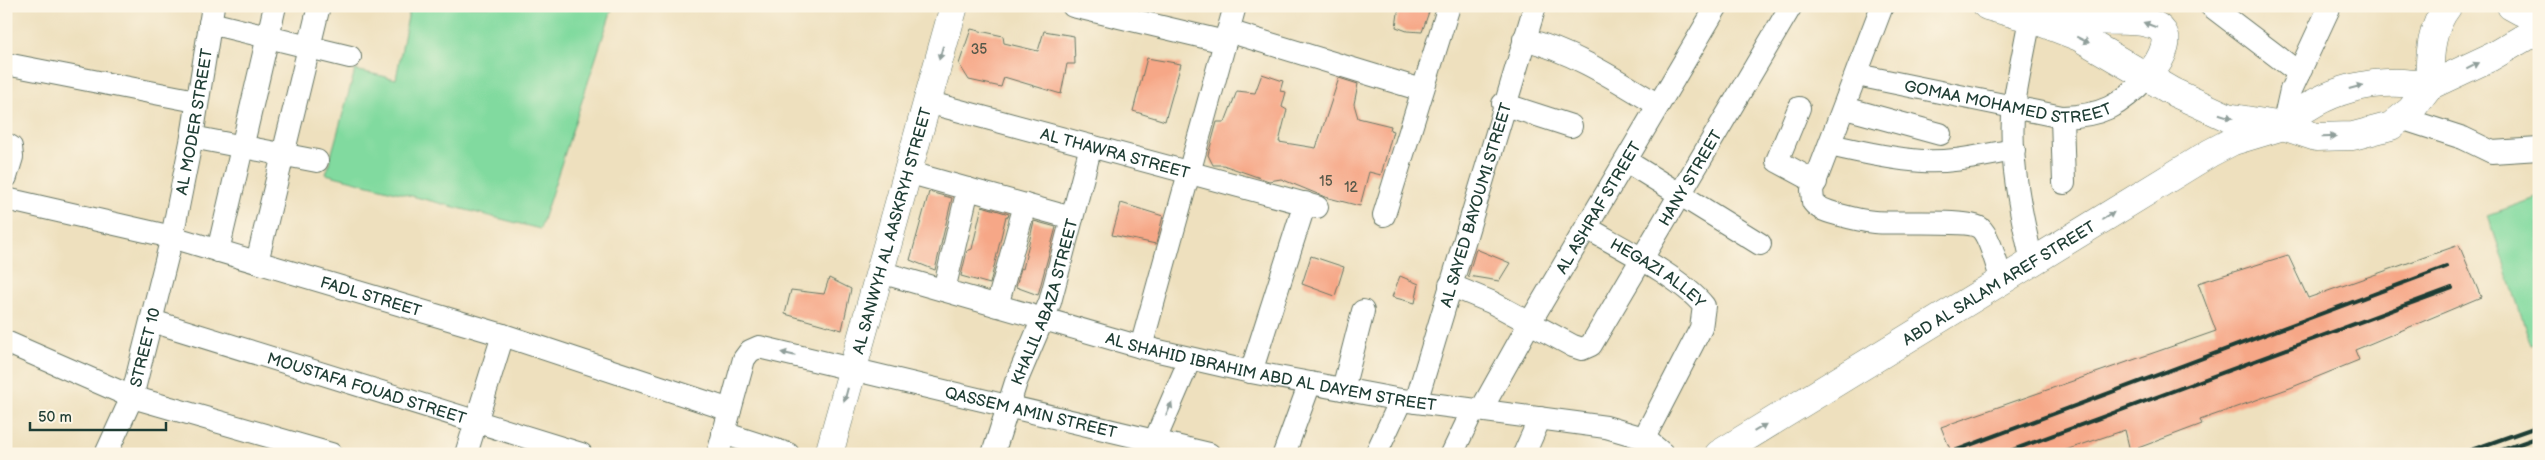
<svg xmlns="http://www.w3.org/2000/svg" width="2545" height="460" font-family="'Balsamiq Sans',sans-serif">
  <rect width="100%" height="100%" fill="#fcf5e5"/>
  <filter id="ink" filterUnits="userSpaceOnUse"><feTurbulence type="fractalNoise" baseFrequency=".02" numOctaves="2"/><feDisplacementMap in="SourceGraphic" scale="10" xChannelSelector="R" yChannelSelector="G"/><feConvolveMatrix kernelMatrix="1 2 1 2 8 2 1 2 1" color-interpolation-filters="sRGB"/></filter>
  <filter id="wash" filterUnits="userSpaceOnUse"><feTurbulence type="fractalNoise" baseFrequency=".0096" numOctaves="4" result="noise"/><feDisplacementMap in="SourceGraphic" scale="20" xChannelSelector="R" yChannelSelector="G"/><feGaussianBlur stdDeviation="1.12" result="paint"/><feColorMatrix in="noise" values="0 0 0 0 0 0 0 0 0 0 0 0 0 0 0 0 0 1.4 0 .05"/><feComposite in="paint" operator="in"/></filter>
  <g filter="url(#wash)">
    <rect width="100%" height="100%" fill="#eee0be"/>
    <g fill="#81da9f" stroke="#508c6a">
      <polygon points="410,6 613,6 540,229 326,174 355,70 396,79"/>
      <polygon points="2539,197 2539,343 2531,345 2488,215"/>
    </g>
    <g id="blocks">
      <g fill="#f6a787">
        <polygon points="1399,6 1431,6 1422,32 1407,31 1396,27"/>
        <polygon points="971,29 1003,36 1004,43 1038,51 1044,31 1074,36 1075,64 1067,64 1061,94 1004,77 1001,87 969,80 959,64"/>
        <polygon points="1147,58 1181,64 1165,121 1133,111"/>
        <polygon points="1262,74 1283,81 1280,91 1286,92 1282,107 1287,110 1279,142 1316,148 1339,78 1358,84 1354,104 1358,118 1391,126 1390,130 1393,131 1381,175 1369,172 1360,206 1325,197 1281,179 1269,181 1223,165 1213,165 1208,155 1217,122 1225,122 1237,91 1255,93"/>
        <polygon points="929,192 952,198 935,270 910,260"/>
        <polygon points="1121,203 1163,216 1156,244 1112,235"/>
        <polygon points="982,206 1009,214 1008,217 1006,216 990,284 961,276 967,251 972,249"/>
        <polygon points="1034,221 1056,227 1038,295 1016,287 1021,268 1023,269"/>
        <polygon points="2459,245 2481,297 2355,350 2359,360 2290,388 2200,420 2202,424 2130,451 2125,430 2054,454 1952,454 1941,427 2216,331 2198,283 2288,255 2308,298"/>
        <polygon points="1476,249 1510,263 1499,281 1468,276"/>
        <polygon points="1311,256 1344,267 1335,296 1302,284"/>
        <polygon points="1400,276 1419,284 1415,303 1392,297"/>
        <polygon points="829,278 851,289 842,330 785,314 791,290 824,294"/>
      </g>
    </g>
  </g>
  <g filter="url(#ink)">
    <use href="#blocks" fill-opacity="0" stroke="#677664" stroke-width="1"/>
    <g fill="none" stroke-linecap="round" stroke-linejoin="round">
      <defs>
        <g id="minor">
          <polyline points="1073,6 1225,42"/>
          <path d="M1882,6L1812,190L1813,202C1819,210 1830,212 1840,215C1851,218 1863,221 1874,222C1893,224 1970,219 1980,228C1990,236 1997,267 2002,281"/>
          <polyline points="2211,6 2299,73"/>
          <path d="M2030,18C2025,47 2018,76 2014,105C2008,154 2021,214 2032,262"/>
          <polyline points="210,23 350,57"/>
          <polyline points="1228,31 1422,90"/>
          <path d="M1524,39C1574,52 1615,79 1658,105"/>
          <polyline points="6,64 196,101"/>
          <path id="s1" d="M1857,75L2062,117C2101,116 2121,106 2147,77"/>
          <path id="s2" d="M927,102L1317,207"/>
          <polyline points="1503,104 1571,126"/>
          <polyline points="1799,108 1777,161 1816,182"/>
          <polyline points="1845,108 1940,134"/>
          <polyline points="2062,117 2064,183"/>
          <polyline points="2401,118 2463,138 2492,152 2539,149"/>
          <polyline points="2283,126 2291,90 2330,6"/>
          <polyline points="192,137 317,161"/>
          <polyline points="6,144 11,147 12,157 6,177"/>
          <path d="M1830,145C1860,152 1891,159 1922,161C1953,163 1984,155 2014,150"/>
          <polyline points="1626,161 1760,244"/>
          <polyline points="907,172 1072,218"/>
          <path id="s3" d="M6,199L172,237L503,335L730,410"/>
          <polyline points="1384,215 1449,6"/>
          <path id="s4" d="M1587,228C1620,247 1681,277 1704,306L1701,328L1644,438"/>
          <polyline points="218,251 275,6"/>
          <polyline points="257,262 319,6"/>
          <path id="s5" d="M880,272L1141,347L1251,372L1401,400L1606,427L1644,438L1663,454"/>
          <path id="s6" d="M1450,285L1491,302L1573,346L1582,349L1591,345L1791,6"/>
          <polyline points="944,290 968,189"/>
          <polyline points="997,306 1025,205"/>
          <path id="s7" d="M152,321L581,454"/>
          <polyline points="6,342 132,397 331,454"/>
          <polyline points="1141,347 1235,6"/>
          <polyline points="1251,372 1305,203"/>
          <polyline points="1343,389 1363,311"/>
          <path id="s8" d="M1416,402L1535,6"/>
          <path id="s9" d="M1481,410L1529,324L1717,6"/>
          <polyline points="723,433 788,454"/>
          <path id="s10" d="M106,454L132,397L172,237L192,137L213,6"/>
          <polyline points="466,454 503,335"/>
          <path id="s11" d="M718,454L744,359L750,351L759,347L1209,454"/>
          <path id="s12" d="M993,454L1016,382L1050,302L1091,146"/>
          <polyline points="1149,454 1190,359"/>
          <polyline points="1284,454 1310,383"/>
          <polyline points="1376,454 1401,400"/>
          <polyline points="1452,454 1473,410"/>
          <polyline points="1524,454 1540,418"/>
        </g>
        <g id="major">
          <path id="s13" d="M829,454L954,6"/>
          <path id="s14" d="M1719,454L2210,153L2233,141L2283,126"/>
        </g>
        <g id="highway">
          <polyline points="1987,6 2030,18 2079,37 2173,92 2227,117 2283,126 2316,137 2353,136 2391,126 2411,110 2429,86"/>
          <path d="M2045,6C2064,12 2082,18 2101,20C2116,22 2133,19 2147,23C2181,30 2160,62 2147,77"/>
          <polyline points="2511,6 2522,12 2539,14"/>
          <polyline points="2429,86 2491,57 2539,29"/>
          <path d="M2429,86C2430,58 2429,30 2448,6"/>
          <path d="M2283,126C2323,89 2375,76 2429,86"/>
        </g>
      </defs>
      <use href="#minor" stroke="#677664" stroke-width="24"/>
      <use href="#major" stroke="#677664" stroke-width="29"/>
      <use href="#highway" stroke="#677664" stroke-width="29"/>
      <use href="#minor" stroke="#fff" stroke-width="22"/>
      <use href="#major" stroke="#fff" stroke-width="28"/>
      <use href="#highway" stroke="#fff" stroke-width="28"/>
      <g stroke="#1f3d34" stroke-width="4">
        <polyline points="1946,454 2446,267"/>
        <polyline points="2002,454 2452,288"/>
        <polyline points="2460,454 2539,426"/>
        <polyline points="2491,454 2539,437"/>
        <polyline points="2522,454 2539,448"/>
      </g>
    </g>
    <defs><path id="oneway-solid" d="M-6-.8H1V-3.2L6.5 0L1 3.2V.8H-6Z" transform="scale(1.25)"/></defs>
    <g fill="#8f9e9a">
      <use href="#oneway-solid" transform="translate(2150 25) rotate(-159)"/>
      <use href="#oneway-solid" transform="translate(2083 40) rotate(26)"/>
      <use href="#oneway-solid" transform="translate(941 53) rotate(106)"/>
      <use href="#oneway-solid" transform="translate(2473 66) rotate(-27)"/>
      <use href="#oneway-solid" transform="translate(2356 87) rotate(-15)"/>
      <use href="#oneway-solid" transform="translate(2226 116) rotate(18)"/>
      <use href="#oneway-solid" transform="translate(2329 137) rotate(-1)"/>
      <use href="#oneway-solid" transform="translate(2108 216) rotate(-32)"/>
      <use href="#oneway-solid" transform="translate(788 354) rotate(-167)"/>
      <use href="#oneway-solid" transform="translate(846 395) rotate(105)"/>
      <use href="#oneway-solid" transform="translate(1169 409) rotate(-67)"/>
      <use href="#oneway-solid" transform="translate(1760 428) rotate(-31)"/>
    </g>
  </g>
  <g text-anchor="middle" stroke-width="4" stroke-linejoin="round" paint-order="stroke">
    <g font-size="14" fill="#555849">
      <text x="979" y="54">35</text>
      <text x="1326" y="186">15</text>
      <text x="1351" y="192">12</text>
    </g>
    <g font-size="16" fill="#1f3d34" stroke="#fcf5e5">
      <text dy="6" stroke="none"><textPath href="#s1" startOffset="154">GOMAA MOHAMED STREET</textPath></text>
      <text dy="6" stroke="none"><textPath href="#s10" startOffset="345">AL MODER STREET</textPath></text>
      <text dy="6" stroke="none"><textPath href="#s2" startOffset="195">AL THAWRA STREET</textPath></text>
      <text dy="6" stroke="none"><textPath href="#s6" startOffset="351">HANY STREET</textPath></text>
      <text dy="6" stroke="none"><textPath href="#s8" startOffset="206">AL SAYED BAYOUMI STREET</textPath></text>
      <text dy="6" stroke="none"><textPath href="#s9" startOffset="234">AL ASHRAF STREET</textPath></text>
      <text dy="6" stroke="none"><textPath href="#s13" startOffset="232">AL SANWYH AL AASKRYH STREET</textPath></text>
      <text dy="6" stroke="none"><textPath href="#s4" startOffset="84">HEGAZI ALLEY</textPath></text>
      <text dy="6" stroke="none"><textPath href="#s14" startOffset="328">ABD AL SALAM AREF STREET</textPath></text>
      <text dy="6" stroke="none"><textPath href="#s3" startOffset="378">FADL STREET</textPath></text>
      <text dy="6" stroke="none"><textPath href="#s12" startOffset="161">KHALIL ABAZA STREET</textPath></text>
      <text dy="6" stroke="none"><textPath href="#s10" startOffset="114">STREET 10</textPath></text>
      <text dy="6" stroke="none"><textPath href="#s5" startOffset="404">AL SHAHID IBRAHIM ABD AL DAYEM STREET</textPath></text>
      <text dy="6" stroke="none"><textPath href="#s7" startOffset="225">MOUSTAFA FOUAD STREET</textPath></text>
      <text dy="6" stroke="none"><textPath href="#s11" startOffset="398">QASSEM AMIN STREET</textPath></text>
    </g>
  </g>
  <rect width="2545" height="460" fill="none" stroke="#fcf5e5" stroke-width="25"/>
  <path d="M30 422v8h136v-8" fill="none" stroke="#1f3d34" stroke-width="2.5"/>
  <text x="38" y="422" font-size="15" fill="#1f3d34" stroke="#fcf5e5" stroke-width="4" paint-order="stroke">50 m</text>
</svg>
